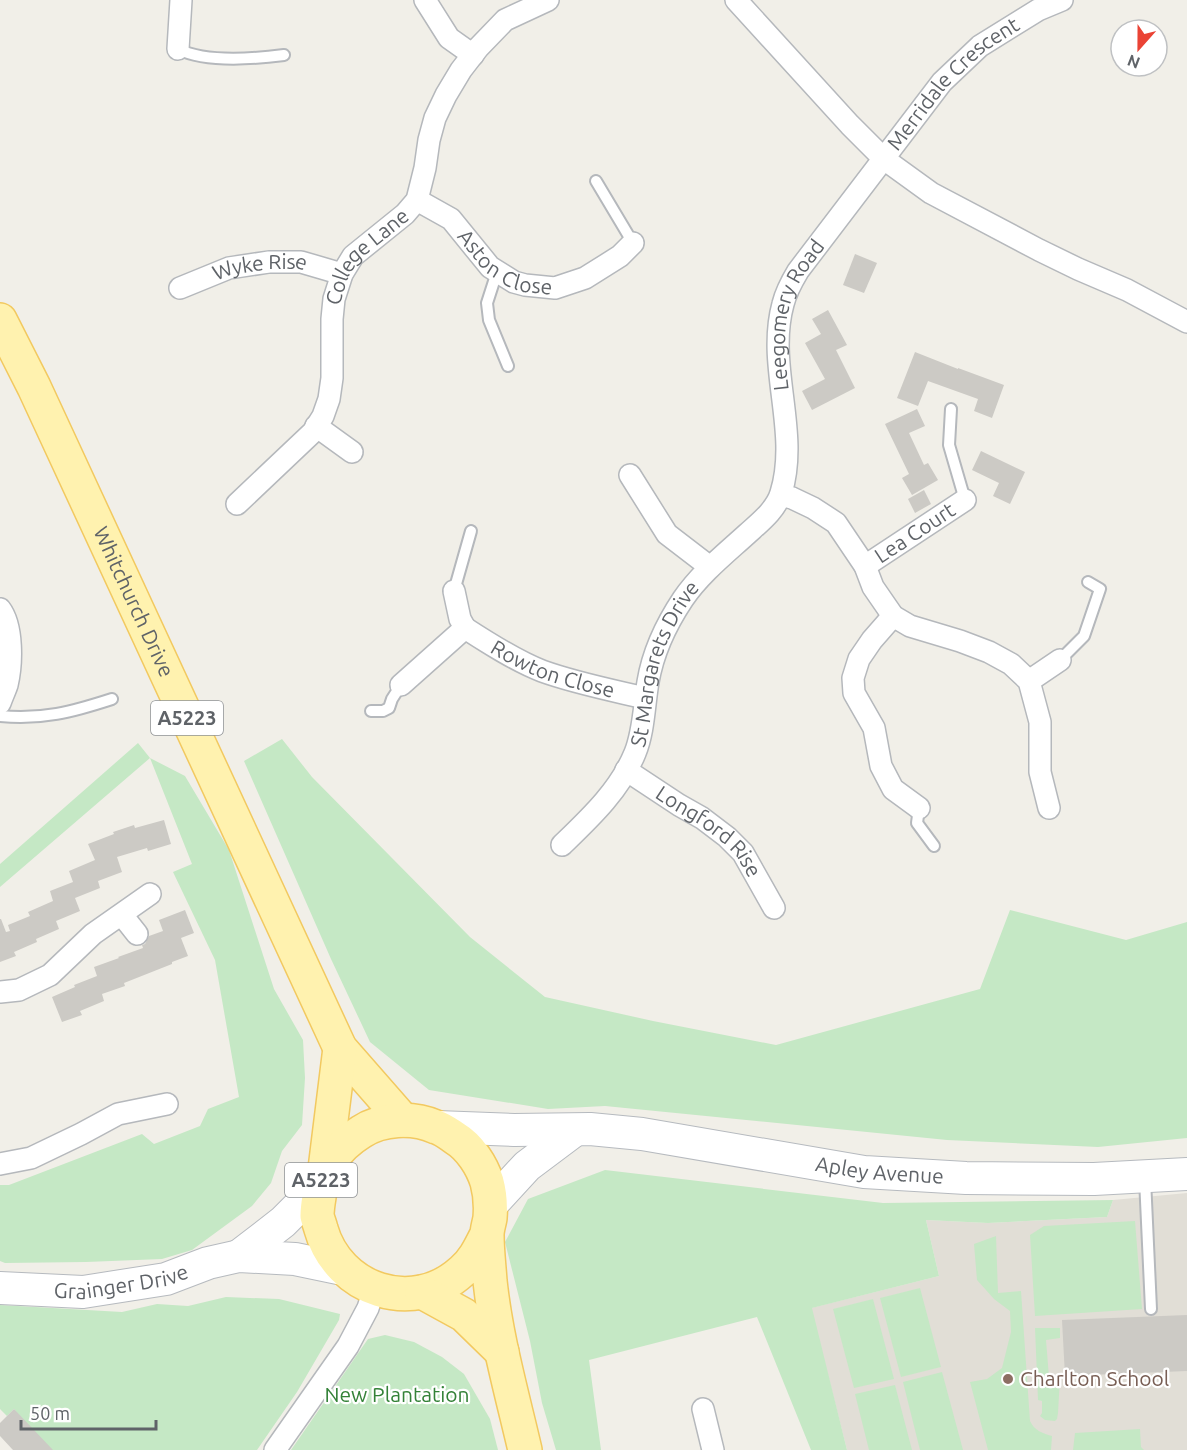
<svg xmlns="http://www.w3.org/2000/svg" width="1187" height="1450" font-family="Ubuntu,sans-serif">
  <rect width="100%" height="100%" fill="#f1efe8"/>
  <polygon fill="#e1ded6" points="1187,1193 1187,1450 847,1450 811,1308 939,1276 926,1220 988,1223 1107,1217 1113,1200"/>
  <g fill="#c5e8c5">
    <polygon points="282,739 312,777 470,937 545,997 653,1021 776,1045 980,989 1010,910 1126,940 1187,922 1187,1138 1098,1147 947,1140 605,1106 548,1109 429,1090 370,1042 331,959 244,761"/>
    <polygon points="138,743 150,758 185,776 229,850 274,989 303,1040 305,1078 302,1125 282,1151 271,1183 252,1206 192,1250 162,1259 86,1262 5,1263 0,1261 0,1185 9,1185 142,1134 154,1144 200,1126 208,1109 239,1097 215,960 173,872 192,864 150,758 0,887 0,864"/>
    <polygon points="605,1170 883,1203 1113,1200 1107,1217 988,1223 926,1220 939,1276 812,1308 847,1450 811,1450 757,1317 589,1360 601,1450 556,1450 542,1403 530,1341 505,1242 528,1199"/>
    <polygon points="1135,1221 1142,1309 1035,1316 1030,1235 1044,1226"/>
    <path d="M996,1236L998,1293L1021,1291L1030,1421C1035,1431 1042,1433 1052,1436L1051,1450H988L970,1382L987,1379L1002,1368L1011,1332L1010,1311L994,1299L977,1280L974,1244Z"/>
    <polygon points="920,1288 941,1367 901,1377 880,1298"/>
    <polygon points="226,1297 279,1299 340,1314 339,1320 297,1392 257,1450 46,1450 14,1409 7,1416 0,1409 0,1305 122,1312 157,1304 188,1306"/>
    <polygon points="873,1299 894,1379 854,1388 833,1309"/>
    <polygon points="1035,1328 1060,1328 1060,1338 1046,1340 1049,1377 1060,1378 1058,1413 1057,1419 1055,1421 1045,1420 1040,1416 1042,1413 1042,1401 1038,1400"/>
    <polygon points="385,1335 414,1342 442,1357 464,1374 490,1419 498,1450 291,1450 368,1339"/>
    <polygon points="942,1372 963,1450 920,1450 903,1382"/>
    <polygon points="895,1385 912,1450 869,1450 855,1394"/>
    <polygon points="1140,1429 1141,1447 1144,1450 1073,1450 1075,1433"/>
  </g>
  <g fill="#cccac5">
    <polygon points="855,254 877,263 864,293 843,285"/>
    <polygon points="828,310 847,345 836,350 855,388 812,410 802,391 825,379 805,343 821,334 812,319"/>
    <polygon points="915,352 958,369 958,368 1004,385 992,418 974,411 978,399 928,381 918,406 897,398"/>
    <polygon points="917,409 925,426 909,433 924,465 928,463 938,480 912,495 902,478 909,474 885,424"/>
    <polygon points="981,451 1025,472 1010,504 993,496 999,483 972,470"/>
    <polygon points="924,490 931,504 915,513 908,499"/>
    <polygon points="164,820 171,844 148,851 147,848 117,857 122,872 98,881 100,888 75,898 80,911 56,921 59,929 36,939 37,942 14,952 16,956 0,962 0,919 1,919 6,932 10,931 8,925 30,916 28,912 53,901 50,891 73,882 69,871 95,860 88,844 114,834 113,832 134,825 135,828"/>
    <polygon points="185,910 194,933 181,938 188,956 172,962 172,964 124,983 125,986 102,994 104,1001 80,1011 82,1015 62,1022 52,997 75,987 74,985 97,976 94,967 119,958 118,957 143,948 142,945 145,944 149,936 163,931 159,920"/>
    <polygon points="1187,1315 1187,1371 1065,1376 1062,1320"/>
    <polygon points="14,1409 53,1450 13,1450 0,1436 0,1423"/>
  </g>
  <g fill="none" stroke-linecap="round" stroke-linejoin="round">
    <defs>
      <g id="lane">
        <path d="M178,49C206,63 253,59 284,55"/>
        <polyline points="596,181 633,243"/>
        <polyline points="497,272 487,303 489,320 508,366"/>
        <polyline points="951,409 949,445 965,500"/>
        <polyline points="454,591 471,531"/>
        <polyline points="1060,660 1084,636 1100,589 1088,582"/>
        <polyline points="371,711 383,711 389,708 392,699 401,685"/>
        <path d="M0,716C42,720 72,712 112,699"/>
        <polyline points="919,808 917,823 934,846"/>
        <polyline points="1145,1179 1151,1309"/>
      </g>
      <g id="street">
        <polyline points="425,0 449,38 473,55"/>
        <polyline points="736,0 850,125 884,159 931,193 1039,250 1078,269 1127,290 1187,322"/>
        <polyline points="178,49 181,0"/>
        <path id="s1" d="M417,200L451,219L490,267L514,282L525,285L555,288L585,278L620,256L633,243"/>
        <path id="s2" d="M180,288L229,268L269,262H301L342,274"/>
        <polyline points="316,426 352,452"/>
        <polyline points="630,475 667,534 710,567"/>
        <polyline points="781,495 792,498 813,508 836,523 865,566 873,587 893,616 910,626 960,641 989,652 1011,664 1029,681 1040,722 1040,772 1049,808"/>
        <path id="s3" d="M237,504L313,432L323,416L329,399L332,378V319L334,299L342,274L353,256L405,214L417,200L425,168L429,140L435,118L446,95L461,70L478,48L505,20L548,0"/>
        <path id="s4" d="M865,566L965,500"/>
        <path d="M0,609C13,626 12,664 7,685C5,691 2,697 0,703"/>
        <polyline points="893,616 872,640 859,659 853,678 854,693 874,728 881,766 893,789 919,808"/>
        <path id="s5" d="M465,628C488,643 516,661 542,671C575,683 611,690 645,698"/>
        <polyline points="1029,681 1060,660"/>
        <polyline points="401,685 465,628 460,619 454,591"/>
        <path id="s6" d="M626,770L679,805L702,818L727,837L743,853L774,908"/>
        <path id="s7" d="M562,845C590,818 620,790 635,753C644,731 644,705 648,682C653,652 667,623 683,599C700,574 725,554 747,534C759,523 776,510 781,493C800,431 766,366 783,304C786,292 792,281 798,271L942,82L980,46L1038,10L1062,0"/>
        <polyline points="122,915 137,934"/>
        <polyline points="0,992 19,990 50,975 93,934 150,894"/>
        <polyline points="0,1164 31,1158 81,1134 118,1114 167,1104"/>
        <polyline points="703,1409 713,1450"/>
        <polyline points="275,1450 348,1346 368,1308 374,1289"/>
      </g>
      <g id="secondary">
        <path id="s8" d="M437,1127L514,1130L590,1129L642,1134L864,1172L966,1178L1094,1179L1187,1174"/>
        <polyline points="491,1205 527,1166 575,1130"/>
        <polyline points="239,1256 283,1222 320,1185"/>
        <path id="s9" d="M0,1288L83,1292L166,1279L208,1263L239,1256L295,1259L343,1269"/>
      </g>
      <g id="primary">
        <path id="s10" d="M0,320L34,387L340,1048L403,1120"/>
        <polyline points="325,1169 340,1048"/>
        <path d="M487,1234C480,1248 474,1261 462,1271C413,1316 338,1290 321,1229C320,1225 318,1220 317,1216C317,1210 318,1203 319,1197C321,1168 337,1147 361,1132C382,1118 413,1117 436,1127C443,1129 449,1134 455,1138C470,1147 482,1166 487,1182C490,1193 491,1206 490,1218C489,1224 487,1229 487,1235C487,1250 489,1266 490,1281C496,1338 512,1394 525,1450"/>
        <polyline points="422,1292 464,1315 502,1352"/>
      </g>
    </defs>
    <use href="#lane" stroke="#b5b8bc" stroke-width="14"/>
    <use href="#street" stroke="#b5b8bc" stroke-width="24"/>
    <use href="#secondary" stroke="#b6babf" stroke-width="34"/>
    <use href="#primary" stroke="#f2c960" stroke-width="36"/>
    <use href="#lane" stroke="#fff" stroke-width="10"/>
    <use href="#street" stroke="#fff" stroke-width="21"/>
    <use href="#secondary" stroke="#fff" stroke-width="32"/>
    <use href="#primary" stroke="#fff2af" stroke-width="33"/>
  </g>
  <circle fill="#8d6e63" stroke="#fff" stroke-width="2" cx="1008" cy="1379" r="6"/>
  <g text-anchor="middle" stroke-width="4.5" stroke-linejoin="round" paint-order="stroke">
    <g fill="#fff" stroke="#8f9295" stroke-width="1.5">
      <rect x="151" y="701" width="72" height="34" rx="4.5"/>
      <rect x="285" y="1163" width="72" height="34" rx="4.5"/>
    </g>
    <g font-size="20" font-weight="bold" fill="#5f6368">
      <text x="187" y="725">A5223</text>
      <text x="321" y="1187">A5223</text>
    </g>
    <g font-size="21" fill="#5f6368" stroke="#fff">
      <text dy="7" stroke="none"><textPath href="#s7" startOffset="898">Merridale Crescent</textPath></text>
      <text dy="7" stroke="none"><textPath href="#s1" startOffset="112">Aston Close</textPath></text>
      <text dy="7" stroke="none"><textPath href="#s3" startOffset="297">College Lane</textPath></text>
      <text dy="7" stroke="none"><textPath href="#s2" startOffset="84">Wyke Rise</textPath></text>
      <text dy="7" stroke="none"><textPath href="#s7" startOffset="610">Leegomery Road</textPath></text>
      <text dy="7" stroke="none"><textPath href="#s4" startOffset="60">Lea Court</textPath></text>
      <text dy="7" stroke="none"><textPath href="#s10" startOffset="312">Whitchurch Drive</textPath></text>
      <text dy="7" stroke="none"><textPath href="#s5" startOffset="98">Rowton Close</textPath></text>
      <text dy="7" stroke="none"><textPath href="#s7" startOffset="213">St Margarets Drive</textPath></text>
      <text dy="7" stroke="none"><textPath href="#s6" startOffset="104">Longford Rise</textPath></text>
      <text dy="7" stroke="none"><textPath href="#s8" startOffset="446">Apley Avenue</textPath></text>
      <text dy="7" stroke="none"><textPath href="#s9" startOffset="122">Grainger Drive</textPath></text>
    </g>
    <g font-size="21" fill="#785e54" stroke="#fff" text-anchor="start">
      <text x="1020" y="1386">Charlton School</text>
    </g>
    <g font-size="21" fill="#348238" stroke="#fff">
      <text x="397" y="1402">New Plantation</text>
    </g>
  </g>
  <g transform="translate(1139 48) rotate(201)"><circle r="28" fill="#ffffff" stroke="#bfc1c3" stroke-width="1.5"/>
  <path d="M0-4.5L10 22L0 15L-10 22Z" fill="#ea4335"/>
  <text y="-9" font-size="16" font-weight="bold" text-anchor="middle" fill="#5f6368">N</text>
  </g>
  <path d="M21 1420v9h135v-9" fill="none" stroke="#5f6368" stroke-width="3"/>
  <text x="30" y="1420" font-size="18" fill="#5f6368" stroke="#ffffff" stroke-width="4.5" paint-order="stroke">50 m</text>
</svg>
